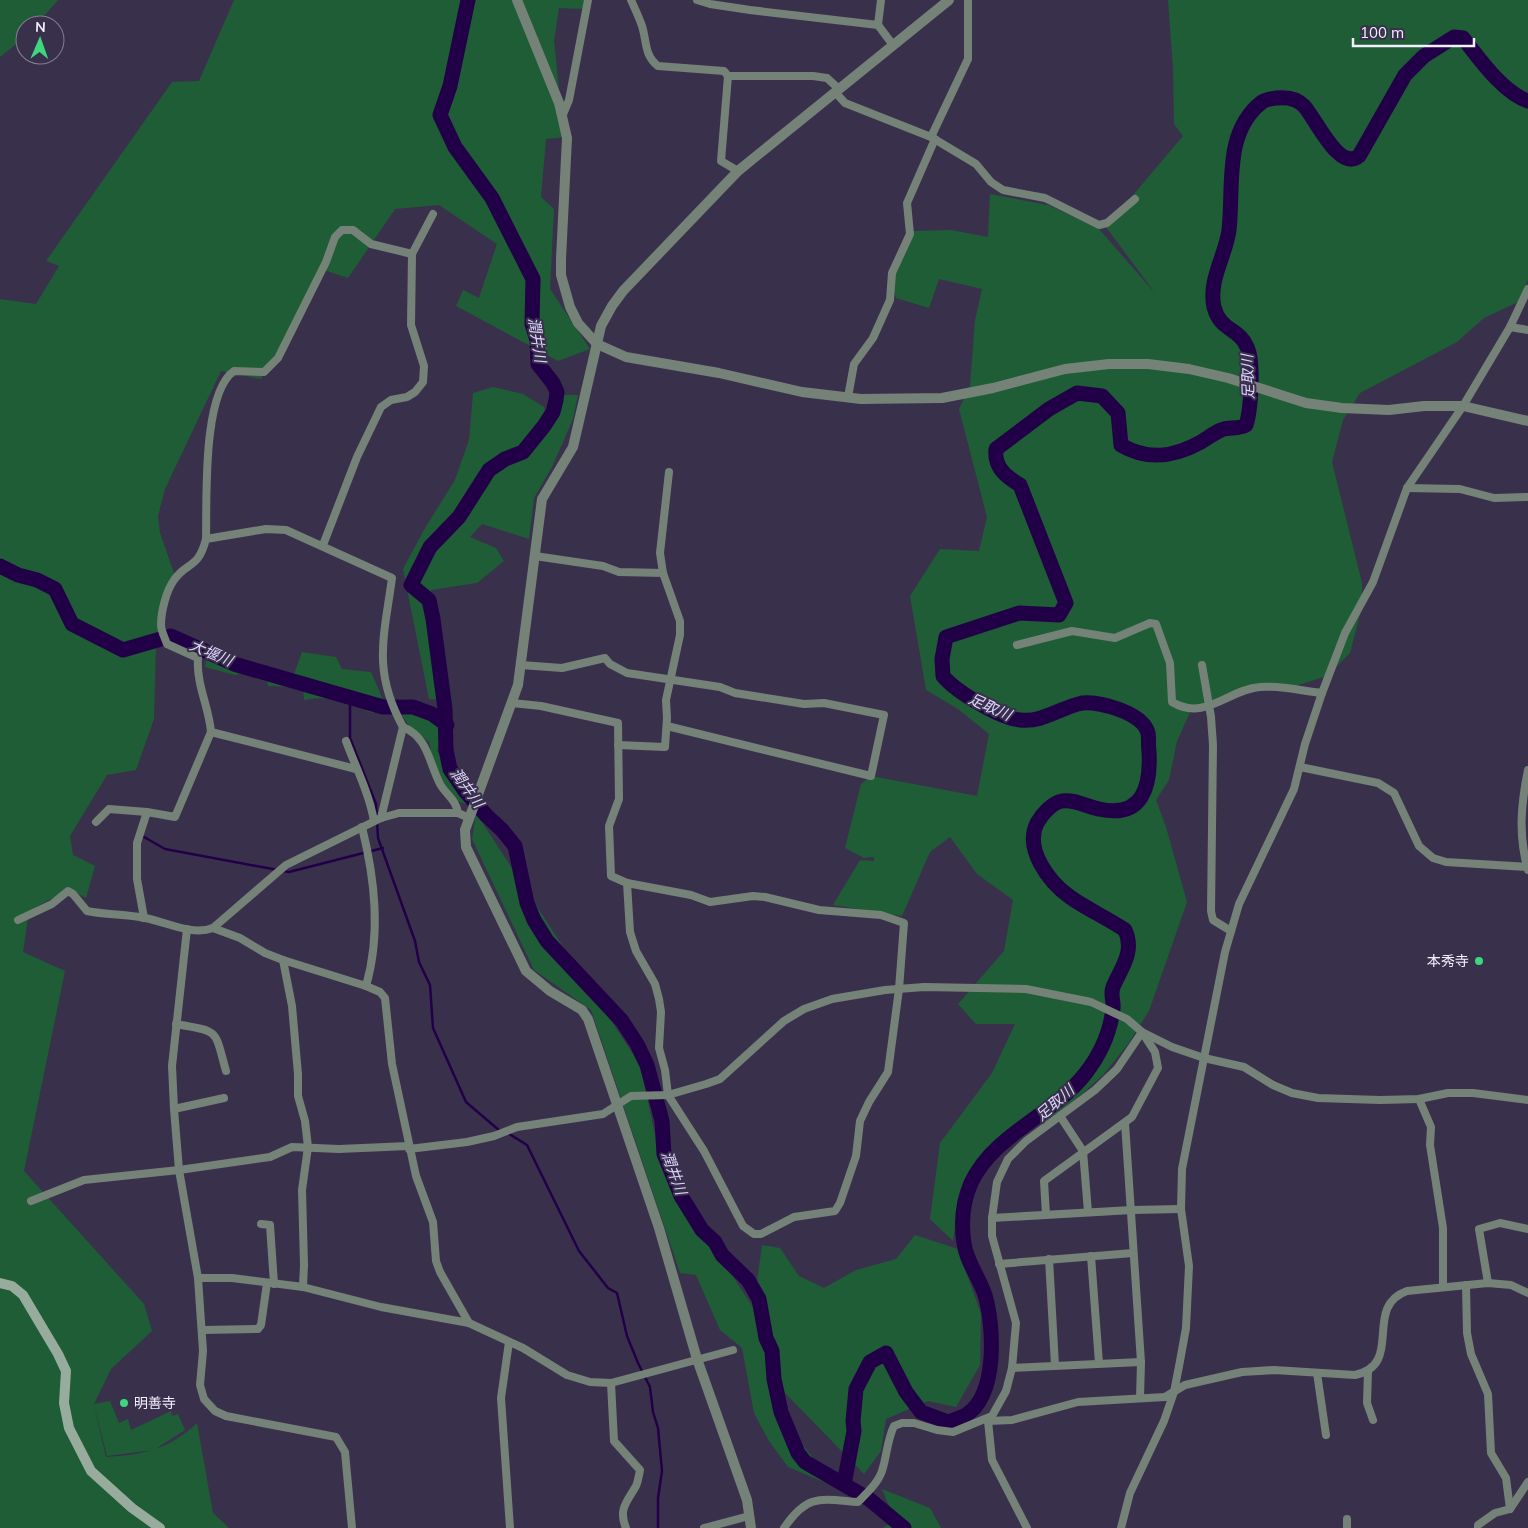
<svg xmlns="http://www.w3.org/2000/svg" width="1528" height="1528" font-family="Mulish,'Noto Sans JP',sans-serif">
  <rect width="100%" height="100%" fill="#39314c"/>
  <g fill="#1e5d36">
    <polygon points="0,0 58,0 36,25 25,25 25,37 0,57"/>
    <path d="M234,0H586L584,9L559,8L554,41L564,137L546,139L541,197L554,209L550,289L590,349L558,361L456,306L463,290L479,298L497,244L439,205L395,209L348,278L324,270L261,379L221,371L165,489L158,516L160,533L174,573L159,637L138,644H156L154,719L136,770L107,775L70,836L73,855L95,866L86,898L69,889L29,911L23,952L65,971L24,1171L144,1304L152,1331L111,1369L94,1404L110,1401L119,1423L128,1419L131,1430L171,1411L172,1416L178,1414L185,1430L154,1450L107,1456L94,1405L106,1457C143,1455 170,1449 197,1423L213,1513L229,1528H0V299L36,304L59,266L46,261L172,82L199,81Z"/>
    <polygon points="1168,0 1528,0 1528,280 1518,302 1484,318 1457,342 1360,393 1343,420 1332,462 1362,583 1362,607 1350,653 1327,676 1286,689 1233,693 1192,708 1177,741 1169,780 1156,800 1166,827 1187,902 1149,1011 1128,1044 1104,1074 1083,1093 1050,1119 986,1148 959,1198 953,1241 930,1219 940,1143 992,1073 1015,1024 976,1024 958,1004 1004,951 1013,900 977,874 950,837 930,852 902,916 833,905 860,860 874,861 874,857 864,858 845,848 861,784 871,776 977,796 989,734 958,709 926,690 910,596 940,549 979,551 987,517 959,409 970,386 975,320 982,289 939,279 929,308 896,298 892,283 914,231 951,230 988,237 990,194 1048,205 1099,229 1155,293 1106,227 1183,136 1174,124 1173,69"/>
    <polygon points="493,387 523,394 544,407 548,419 562,395 578,395 573,419 552,467 534,498 529,539 482,524 470,537 496,548 504,561 477,583 431,590 440,640 444,700 429,699 403,569 425,528 455,480 469,440 473,393"/>
    <path d="M302,652L336,657L342,669L371,672L382,697L375,703L373,713C350,704 329,694 304,700L303,687L268,686L267,679L242,673L235,675L205,667L206,661L225,657L294,674Z"/>
    <path d="M399,699C415,700 429,705 442,716V732L437,751L471,805C440,801 434,767 429,742L410,727L396,707Z"/>
    <polygon points="476,813 640,1065 659,1153 693,1215 762,1321 794,1434 836,1487 788,1467 769,1441 754,1413 742,1348 720,1330 696,1275 680,1273 591,1010 534,970 472,839"/>
    <polygon points="915,1235 958,1249 981,1314 980,1365 956,1407 928,1401 886,1419 881,1451 864,1474 785,1393 757,1282 762,1245 780,1248 799,1276 824,1288 856,1270 896,1259"/>
    <polygon points="882,1489 930,1508 941,1528 883,1528 895,1520"/>
  </g>
  <g fill="none" stroke-linecap="round" stroke-linejoin="round">
    <g stroke="#220047" stroke-width="2.5">
      <polyline points="350,698 350,738 376,804 378,838 415,941 419,962 430,985 433,1028 466,1102 500,1131"/>
      <polyline points="144,837 165,849 278,870"/>
      <polyline points="283,871 289,872 383,848"/>
      <polyline points="506,1132 527,1145 579,1251 608,1288 617,1293 627,1336 638,1363 650,1387 653,1412 658,1428 662,1471 658,1498 658,1528"/>
    </g>
    <g stroke="#220047" stroke-width="15">
      <polyline points="468,0 450,86 440,115 455,147 492,198 533,279 532,324 537,340 538,364 553,383 557,392 556,400 553,412 544,426 523,452 505,459 489,470 459,517 430,547 411,585 429,600 433,619 445,709 446,750 450,769 465,791 486,815 502,830 515,846 527,903 534,920 547,941 622,1021 637,1044 647,1065 662,1121 664,1154 681,1196 702,1230 715,1242 722,1255 748,1280 759,1299 766,1338 772,1351 774,1379 781,1412 798,1453 805,1462 869,1499 904,1528"/>
      <polyline points="0,566 18,575 37,580 55,589 72,624 123,650 171,636 234,664 383,707 413,707 432,714 447,725"/>
      <path d="M844,1484L854,1431L853,1421L856,1389L870,1362L886,1353L906,1392L921,1412L948,1422C954,1420 961,1418 966,1415C998,1395 994,1326 985,1295C979,1277 966,1261 964,1243C961,1223 963,1201 971,1183C994,1134 1052,1116 1085,1074C1100,1055 1110,1033 1113,1009C1114,1001 1110,995 1113,987C1121,968 1135,952 1125,930C1107,918 1087,909 1070,897C1049,882 1024,849 1037,823C1042,814 1052,803 1062,801C1075,799 1087,807 1099,809C1143,819 1151,786 1149,751C1148,746 1149,738 1148,733C1143,713 1100,701 1082,703C1062,707 1042,723 1020,720C1000,718 956,692 943,676L942,659L946,637L1019,613L1059,615L1066,603L1020,485C1005,476 994,467 996,449L1049,409L1077,393L1102,396L1118,413L1121,445C1148,461 1174,457 1201,442C1208,438 1214,433 1221,430C1229,426 1238,430 1246,425C1251,410 1254,361 1247,347C1239,328 1220,331 1214,307C1208,280 1226,255 1229,230C1234,187 1223,132 1262,102C1266,99 1271,99 1276,98C1286,97 1297,98 1304,106C1316,119 1339,172 1359,156L1405,75L1424,56L1454,37L1463,38C1479,58 1503,93 1528,101"/>
    </g>
    <g stroke="#758278" stroke-width="8">
      <path d="M631,0C635,9 639,17 642,26C647,42 644,55 658,66L724,71L728,76H813L827,78L839,89"/>
      <polyline points="697,0 710,4 750,10 878,25"/>
      <polyline points="881,0 878,25 893,45"/>
      <polyline points="728,76 721,161 738,171"/>
      <polyline points="835,92 845,103 931,137 976,164 991,182 1003,190 1045,198 1099,225 1107,223 1135,199"/>
      <polyline points="562,117 569,100 588,0"/>
      <polyline points="931,137 968,59 968,0"/>
      <polyline points="1510,327 1528,330"/>
      <polyline points="848,397 854,364 873,338 890,300 892,273 910,234 907,203 935,139"/>
      <polyline points="1407,488 1460,489 1494,498 1528,497"/>
      <path d="M206,539L266,529L286,530L392,578C384,637 372,671 403,727C428,737 429,763 440,784C446,795 456,799 458,813"/>
      <polyline points="323,545 357,457 381,407 391,400 407,397 415,392 423,382 424,366 411,325 412,254 433,214"/>
      <polyline points="535,556 603,566 619,572 663,573"/>
      <path d="M1017,645L1072,631L1115,638L1150,623L1156,624L1170,663L1172,702C1205,722 1229,689 1260,687C1280,685 1302,691 1322,693"/>
      <polyline points="521,665 562,668 605,658 610,664 627,673 720,687 735,693 804,704 824,703 884,715 871,776 667,726"/>
      <polyline points="1202,665 1211,717 1213,745 1211,911 1213,920 1231,931"/>
      <polyline points="512,703 541,706 618,723 619,799 609,826 611,876 627,883"/>
      <polyline points="211,732 356,769"/>
      <path d="M346,741C356,768 369,793 374,821"/>
      <polyline points="618,745 665,747 667,718 666,700 680,635 680,621 663,573 660,553 669,472"/>
      <polyline points="1300,767 1378,783 1394,793 1419,846 1433,858 1446,862 1528,867"/>
      <path d="M1528,770C1521,804 1518,835 1528,870"/>
      <polyline points="381,818 403,727"/>
      <path d="M96,822L109,809L147,812L175,817L211,732C209,707 196,684 198,658L167,644C165,638 161,631 161,625C161,612 166,591 174,580C187,561 198,570 206,539C207,501 202,393 234,371L264,372L278,358L326,262L335,237L342,230H353L371,244L412,254"/>
      <path d="M362,827C375,880 381,934 366,986"/>
      <polygon points="627,883 691,895 710,902 753,896 765,897 819,910 881,915 904,923 899,989 888,1072 869,1102 860,1121 856,1156 840,1203 835,1211 794,1217 761,1234 754,1234 743,1226 704,1151 668,1095 665,1070 659,1048 661,1012 659,999 655,984 636,951 630,932"/>
      <polyline points="144,918 137,879 137,843 147,812"/>
      <path d="M18,920L52,904L68,891L73,894L87,911C107,915 126,914 145,918C167,922 191,936 213,928L286,865L381,818L399,813H458L469,818"/>
      <polyline points="213,928 240,938 265,953 283,960 366,986 380,992 385,998 392,1064 416,1176 433,1222 436,1261 440,1272 469,1323 523,1348 567,1375 590,1382 611,1383 733,1350"/>
      <polyline points="187,929 172,1066 174,1109 179,1170 198,1278 203,1351 200,1385 204,1399 215,1411 226,1416 336,1437 345,1452 352,1528"/>
      <polyline points="283,960 292,1006 298,1074 298,1096 305,1121 308,1147 302,1190 304,1265 303,1287"/>
      <path d="M176,1024C220,1032 214,1028 226,1071"/>
      <polyline points="1419,1099 1431,1127 1430,1145 1443,1228 1443,1287"/>
      <polyline points="174,1109 224,1098"/>
      <polyline points="1060,1116 1083,1151 1088,1212"/>
      <polyline points="1125,1123 1141,1362 1140,1398"/>
      <polyline points="409,1149 467,1142 494,1136 517,1127 603,1114 631,1096 668,1095 706,1084 720,1079 784,1021 804,1009 832,999 885,990 924,987 1026,989 1091,1002 1127,1019 1142,1032 1172,1047 1204,1058 1244,1067 1273,1085 1292,1093 1318,1098 1380,1100 1419,1099 1448,1093 1473,1093 1528,1100"/>
      <polyline points="31,1201 84,1180 179,1170 270,1157 292,1147 339,1149 408,1146"/>
      <polyline points="992,1218 1132,1210 1181,1209"/>
      <polyline points="261,1224 270,1225 274,1284"/>
      <polyline points="1091,1256 1099,1363"/>
      <polyline points="1049,1259 1055,1365"/>
      <polyline points="999,1264 1133,1253"/>
      <polyline points="198,1278 232,1278 303,1287 381,1307 469,1323"/>
      <polyline points="1488,1283 1479,1229 1500,1223 1528,1229"/>
      <polyline points="1466,1285 1467,1333 1471,1354 1488,1394 1491,1453 1506,1478 1510,1509 1495,1513 1478,1525 1478,1528"/>
      <polyline points="202,1330 258,1329 261,1325 267,1283"/>
      <polyline points="509,1342 501,1398 510,1528"/>
      <polyline points="1012,1368 1141,1362"/>
      <polyline points="1368,1371 1367,1403 1373,1420"/>
      <polyline points="1317,1373 1326,1435"/>
      <path d="M611,1383L614,1441L640,1470C639,1475 638,1482 636,1486C627,1502 618,1509 626,1528"/>
      <path d="M991,1417L988,1421L1012,1420L1078,1402L1165,1397L1185,1385L1242,1372L1274,1370L1355,1375C1405,1364 1362,1307 1407,1291L1488,1283L1511,1285L1528,1293"/>
      <polyline points="988,1421 992,1460 1027,1528"/>
      <polyline points="1510,1509 1528,1482"/>
      <polyline points="1347,1519 1347,1528"/>
      <polyline points="704,1528 749,1516"/>
      <path d="M784,1528C808,1493 821,1499 858,1502C867,1493 878,1483 882,1471C887,1456 887,1440 894,1426L902,1423H914L937,1430L953,1432L992,1416L1006,1391L1012,1368L1016,1323L992,1236V1218L997,1182L1008,1159L1026,1141L1095,1090L1117,1069L1142,1032L1155,1052L1158,1068L1132,1117L1044,1181L1046,1215"/>
      <polyline points="1121,1528 1130,1493 1164,1421 1174,1392 1180,1361 1186,1328 1189,1266 1181,1209 1182,1169 1225,952 1239,904 1294,789 1305,744 1322,693 1345,633 1373,582 1407,488 1463,406 1510,327 1528,289"/>
    </g>
    <g stroke="#758278" stroke-width="10">
      <polyline points="517,0 559,103 567,138 561,259 561,275 570,307 578,323 597,344 626,357 719,373 802,392 861,399 942,398 993,388 1065,369 1109,364 1148,364 1189,369 1228,378 1306,403 1342,408 1389,410 1424,406 1463,406 1528,421"/>
      <polyline points="751,1528 747,1500 697,1359 659,1228 588,1019 582,1010 550,991 526,971 466,847 465,830 518,685 542,499 573,447 601,326 612,306 623,291 738,171 949,0"/>
    </g>
    <polyline stroke="#97ac9c" stroke-width="10" points="0,1283 12,1286 23,1295 58,1354 66,1371 64,1403 69,1428 91,1471 132,1508 160,1528"/>
  </g>
  <g fill="#3dd77e" stroke="#39314c" stroke-width="2">
    <circle cx="1479" cy="961" r="5"/>
    <circle cx="124" cy="1403" r="5"/>
  </g>
  <g text-anchor="middle" stroke-width="4" stroke-linejoin="round" paint-order="stroke">
    <g font-size="14" fill="#f3f0fe" stroke="#39314c" text-anchor="end">
      <text x="1469" y="966">本秀寺</text>
      <text x="134" y="1408" text-anchor="start">明善寺</text>
    </g>
    <g font-size="15" font-style="italic" fill="#dfd4fe" stroke="#39314c">
      <text transform="translate(537 340) rotate(81)" y="5">潤井川</text>
      <text transform="translate(1248 377) rotate(-92)" y="5">足取川</text>
      <text transform="translate(211 653) rotate(23)" y="5">大堰川</text>
      <text transform="translate(990 707) rotate(24)" y="5">足取川</text>
      <text transform="translate(467 788) rotate(54)" y="5">潤井川</text>
      <text transform="translate(1055 1103) rotate(-41)" y="5">足取川</text>
      <text transform="translate(674 1173) rotate(70)" y="5">潤井川</text>
    </g>
  </g>
  <g transform="translate(40 40) rotate(2)"><circle r="24" fill="#39314c" stroke="#837d93"/>
  <path d="M0-4L9 19L0 12L-9 19Z" fill="#3dd77e"/>
  <text y="-8" font-size="14" font-weight="bold" text-anchor="middle" fill="#f3f0fe">N</text>
  </g>
  <path d="M1353 38v8h121v-8" fill="none" stroke="#f3f0fe" stroke-width="2.5"/>
  <text x="1360" y="38" font-size="15" fill="#f3f0fe" stroke="#39314c" stroke-width="4" paint-order="stroke">100 m</text>
</svg>
